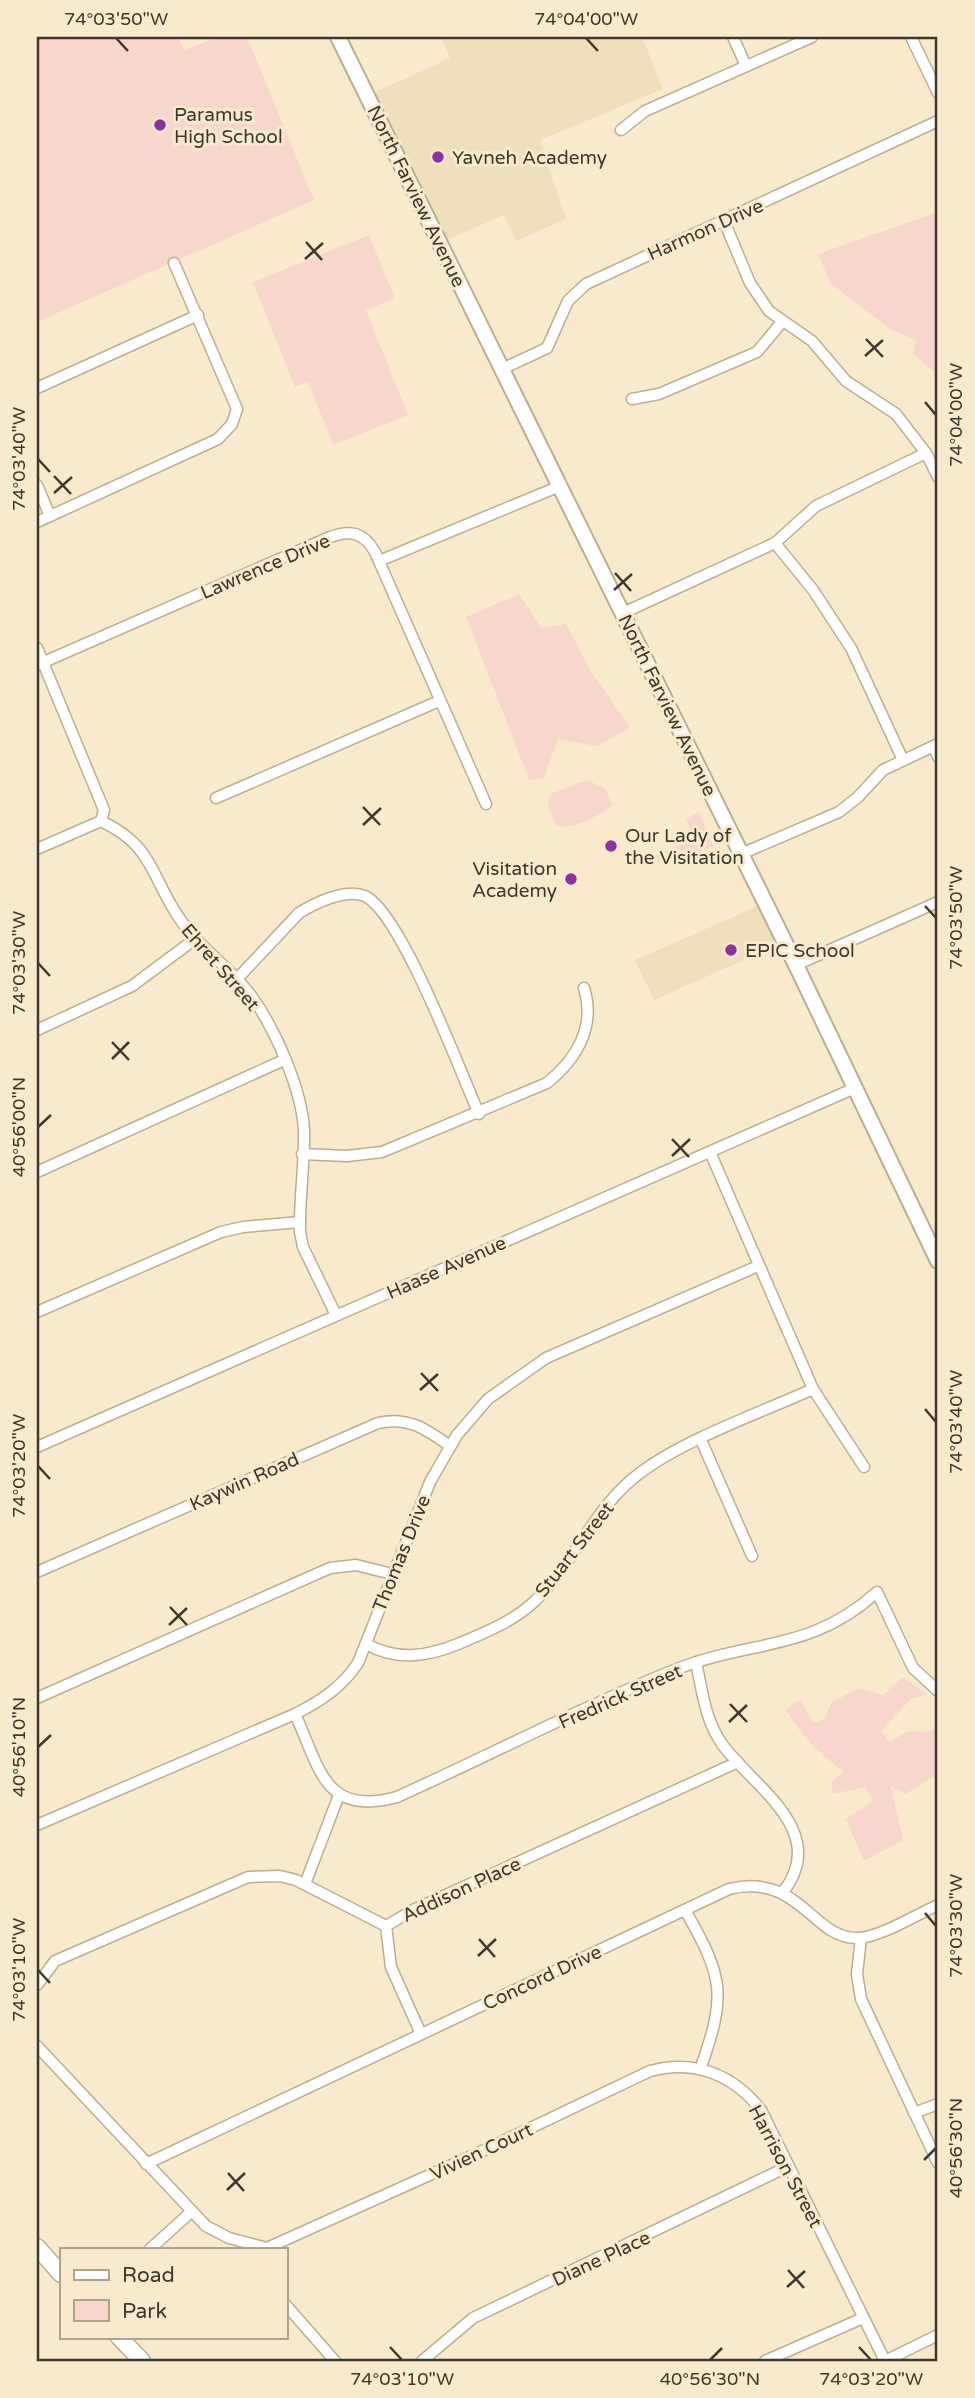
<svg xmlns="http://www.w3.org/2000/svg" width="975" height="2398" font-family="'Varela Round',sans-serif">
  <rect width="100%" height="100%" fill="#f9eace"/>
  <g fill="#f0dfbc">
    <polygon points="441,37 642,37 663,89 540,140 566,219 516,241 504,215 440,243 367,96 450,58"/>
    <polygon points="765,903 784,942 654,1000 635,960"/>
  </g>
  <g fill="#f7d6ce">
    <polygon points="37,37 178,37 184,50 219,37 247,37 314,200 37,322"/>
    <polygon points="938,212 938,375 913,354 916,341 889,328 831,284 818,254"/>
    <polygon points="369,235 395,298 366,310 408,415 333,445 308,382 295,387 253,282"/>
    <polygon points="519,594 541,628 566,624 589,668 630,728 596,746 558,739 544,778 529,780 466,617"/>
    <path d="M587,780L606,789L612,805C600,816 571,831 556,825L548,808L550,794Z"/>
    <polygon points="699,812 713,846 676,862 659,862 655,856 694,838 686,819"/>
    <path d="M903,1677L926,1694L911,1699L881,1731L890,1742L908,1731L929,1732L938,1727V1790L934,1776L906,1794L891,1786L903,1840L864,1861L846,1819L873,1801L866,1787L833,1794L831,1783L844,1771C818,1754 802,1736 786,1710L800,1700L814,1723L824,1719L832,1702L859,1688L883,1695Z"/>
  </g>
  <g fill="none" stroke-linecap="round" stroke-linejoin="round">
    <defs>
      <g id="street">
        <polyline points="733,37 746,66"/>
        <polyline points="911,37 938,93"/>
        <polyline points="621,130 645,111 812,37"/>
        <polyline points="724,221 750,283 769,311 812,341 846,381 896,414 926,453 938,477"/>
        <polyline points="502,369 547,348 568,301 586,284 938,121"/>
        <polyline points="37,388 198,315"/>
        <polyline points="632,399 659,394 757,352 782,322"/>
        <polyline points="37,485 50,516"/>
        <polyline points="37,522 218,439 232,424 237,409 174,263"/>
        <polyline points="775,543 813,590 851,648 903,760"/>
        <polyline points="379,561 560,486"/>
        <polyline points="623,613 775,543 816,506 926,453"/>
        <polyline points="37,648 104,810 101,821"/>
        <path d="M37,665L330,537C351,529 364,533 375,552L486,804"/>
        <polyline points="934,746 938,757"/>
        <polyline points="216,798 439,701"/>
        <path d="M101,821C156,847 150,878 182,922C202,950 232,969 252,997C275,1029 302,1090 304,1130C305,1164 299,1198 300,1232L303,1247L336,1315"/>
        <polyline points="37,849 101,821"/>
        <polyline points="741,854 839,812 858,797 883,770 938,744"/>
        <polyline points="796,965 938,902"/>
        <path d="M236,980L299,913C315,903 346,888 365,896C401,913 460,1071 479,1114"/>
        <polyline points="37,1030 132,986 195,939"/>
        <polyline points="710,1152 813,1389 864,1467"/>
        <path d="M302,1154L347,1156L382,1152L547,1083C577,1059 596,1026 584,988"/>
        <polyline points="37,1172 284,1060"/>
        <polyline points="37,1312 221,1232 243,1227 300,1222"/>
        <polyline points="701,1440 752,1556"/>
        <polyline points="37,1447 855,1088"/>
        <path d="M37,1572L378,1423C408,1416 426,1429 450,1446"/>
        <path d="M366,1644C397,1661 426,1657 458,1644C486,1632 513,1622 536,1600C575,1561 595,1506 640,1473C685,1439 760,1413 813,1389"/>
        <path d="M696,1662C702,1690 705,1720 722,1744C752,1786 831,1831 783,1892"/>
        <polyline points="37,1698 330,1568 356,1565 392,1574"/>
        <path d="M295,1714C320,1768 324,1817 397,1797C490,1755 582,1707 677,1669C753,1639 811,1652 877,1592L913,1668L938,1691"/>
        <path d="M37,1825L295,1714C321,1701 342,1687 358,1663L430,1482L457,1435L488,1399L546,1358L758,1266"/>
        <polyline points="305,1884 339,1795"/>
        <path d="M685,1910C723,1977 727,1993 701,2067"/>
        <polyline points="386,1926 413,1910 738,1762"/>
        <polyline points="386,1926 391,1967 421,2034"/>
        <polyline points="861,1938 857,1974 861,1999 938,2163"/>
        <polyline points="37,1985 55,1961 248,1877 280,1876 296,1880 386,1926"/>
        <path d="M37,2046L206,2226L229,2238L267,2248L474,2155L650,2071C693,2059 733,2074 761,2110L885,2361"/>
        <polyline points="914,2113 938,2104"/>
        <path d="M146,2164L729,1889C801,1872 813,1941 859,1938C880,1937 918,1914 938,1905"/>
        <polyline points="150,2249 191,2212"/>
        <polyline points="285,2304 335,2361"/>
        <polyline points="422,2361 473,2318 789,2166"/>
        <polyline points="765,2361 863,2318"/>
        <polyline points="885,2361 938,2335"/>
      </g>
      <polyline id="secondary" points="338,37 796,965 938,1261"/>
      <g id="primary">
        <polyline points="37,2247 61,2274"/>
        <polyline points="119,2337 142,2361"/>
      </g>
    </defs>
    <use href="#street" stroke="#bbae93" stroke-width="13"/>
    <use href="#secondary" stroke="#bbae93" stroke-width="18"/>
    <use href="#primary" stroke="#bbae93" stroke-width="19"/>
    <use href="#street" stroke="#fff" stroke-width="10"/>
    <use href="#secondary" stroke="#fff" stroke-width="14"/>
    <use href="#primary" stroke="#fff" stroke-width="16"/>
  </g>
  <path fill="none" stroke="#3e382d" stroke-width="2.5" d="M116,38L128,51M586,38L598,51M306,242L322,260M305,259L323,243M866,339L883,357M865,356L883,340M925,402L936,415M38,459L50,472M54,476L71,494M54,493L72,477M615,573L631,591M614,590L632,574M363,807L380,825M363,825L381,808M925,906L936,918M38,963L50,976M112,1042L129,1060M112,1059L129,1042M38,1127L51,1115M672,1139L689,1157M672,1156L690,1139M421,1373L438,1391M420,1390L438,1374M925,1409L936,1422M38,1466L50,1479M170,1607L187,1625M169,1625L187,1608M730,1704L747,1722M729,1722L747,1705M38,1747L51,1735M925,1913L936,1926M479,1939L495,1957M478,1956L496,1939M38,1970L50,1983M924,2160L936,2148M228,2173L244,2191M227,2190L245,2173M788,2270L804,2288M787,2287L805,2271M390,2347L402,2360M859,2347L871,2360M710,2360L722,2348"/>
  <g fill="#8a33a0" stroke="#f9eace" stroke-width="2.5">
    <circle cx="160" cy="125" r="7"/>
    <circle cx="438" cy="157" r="7"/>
    <circle cx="611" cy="846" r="7"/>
    <circle cx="571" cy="879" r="7"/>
    <circle cx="731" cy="950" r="7"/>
  </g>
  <g text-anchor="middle" stroke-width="6" stroke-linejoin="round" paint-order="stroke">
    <g font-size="19" fill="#3e382d" stroke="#f9eace" text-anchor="start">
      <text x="174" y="121">Paramus<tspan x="174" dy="22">High School</tspan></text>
      <text x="452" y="164">Yavneh Academy</text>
      <text x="625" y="842">Our Lady of<tspan x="625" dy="22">the Visitation</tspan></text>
      <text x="557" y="875" text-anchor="end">Visitation<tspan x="557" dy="22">Academy</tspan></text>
      <text x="745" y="957">EPIC School</text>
    </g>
    <g font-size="19" fill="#3e382d" stroke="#f9eace">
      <text transform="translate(417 196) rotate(64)" y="7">North Farview Avenue</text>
      <text transform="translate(705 229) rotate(-24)" y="7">Harmon Drive</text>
      <text transform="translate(265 566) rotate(-23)" y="7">Lawrence Drive</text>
      <text transform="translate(668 705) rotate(64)" y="7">North Farview Avenue</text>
      <text transform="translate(221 967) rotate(49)" y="7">Ehret Street</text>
      <text transform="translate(446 1267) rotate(-24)" y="7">Haase Avenue</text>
      <text transform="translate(244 1481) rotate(-24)" y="7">Kaywin Road</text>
      <text transform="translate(574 1549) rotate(-52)" y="7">Stuart Street</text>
      <text transform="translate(401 1553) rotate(-68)" y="7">Thomas Drive</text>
      <text transform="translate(620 1696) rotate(-24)" y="7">Fredrick Street</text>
      <text transform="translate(461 1889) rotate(-25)" y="7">Addison Place</text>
      <text transform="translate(542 1977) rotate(-25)" y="7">Concord Drive</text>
      <text transform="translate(481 2151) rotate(-25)" y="7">Vivien Court</text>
      <text transform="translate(786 2166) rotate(62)" y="7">Harrison Street</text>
      <text transform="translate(601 2258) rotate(-25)" y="7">Diane Place</text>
    </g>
  </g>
  <rect width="975" height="2398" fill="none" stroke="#f9eace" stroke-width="77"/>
  <rect x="60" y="2248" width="228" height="91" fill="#f9eace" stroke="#aea38e" stroke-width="2"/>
  <rect x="74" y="2270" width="35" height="10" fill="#ffffff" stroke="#aea38e" stroke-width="2"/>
  <text x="122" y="2282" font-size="21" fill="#3e382d">Road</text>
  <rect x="74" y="2300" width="35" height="21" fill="#f7d6ce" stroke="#aea38e" stroke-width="2"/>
  <text x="122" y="2318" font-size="21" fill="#3e382d">Park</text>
  <rect x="38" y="38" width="898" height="2322" fill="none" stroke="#3e382d" stroke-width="2.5"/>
  <g font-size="18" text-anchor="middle" fill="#3e382d">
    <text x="116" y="25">74°03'50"W</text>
    <text x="586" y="25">74°04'00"W</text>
    <text transform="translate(956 415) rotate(-90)" y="6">74°04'00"W</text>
    <text transform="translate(19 459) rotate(-90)" y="6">74°03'40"W</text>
    <text transform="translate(956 918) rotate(-90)" y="6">74°03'50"W</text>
    <text transform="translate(19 963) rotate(-90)" y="6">74°03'30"W</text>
    <text transform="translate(19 1127) rotate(-90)" y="6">40°56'00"N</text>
    <text transform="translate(956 1422) rotate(-90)" y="6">74°03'40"W</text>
    <text transform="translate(19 1466) rotate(-90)" y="6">74°03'20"W</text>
    <text transform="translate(19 1747) rotate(-90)" y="6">40°56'10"N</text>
    <text transform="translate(956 1926) rotate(-90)" y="6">74°03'30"W</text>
    <text transform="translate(19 1970) rotate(-90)" y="6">74°03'10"W</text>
    <text transform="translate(956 2148) rotate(-90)" y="6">40°56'30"N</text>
    <text x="402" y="2385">74°03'10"W</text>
    <text x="710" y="2385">40°56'30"N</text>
    <text x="871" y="2385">74°03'20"W</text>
  </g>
</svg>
